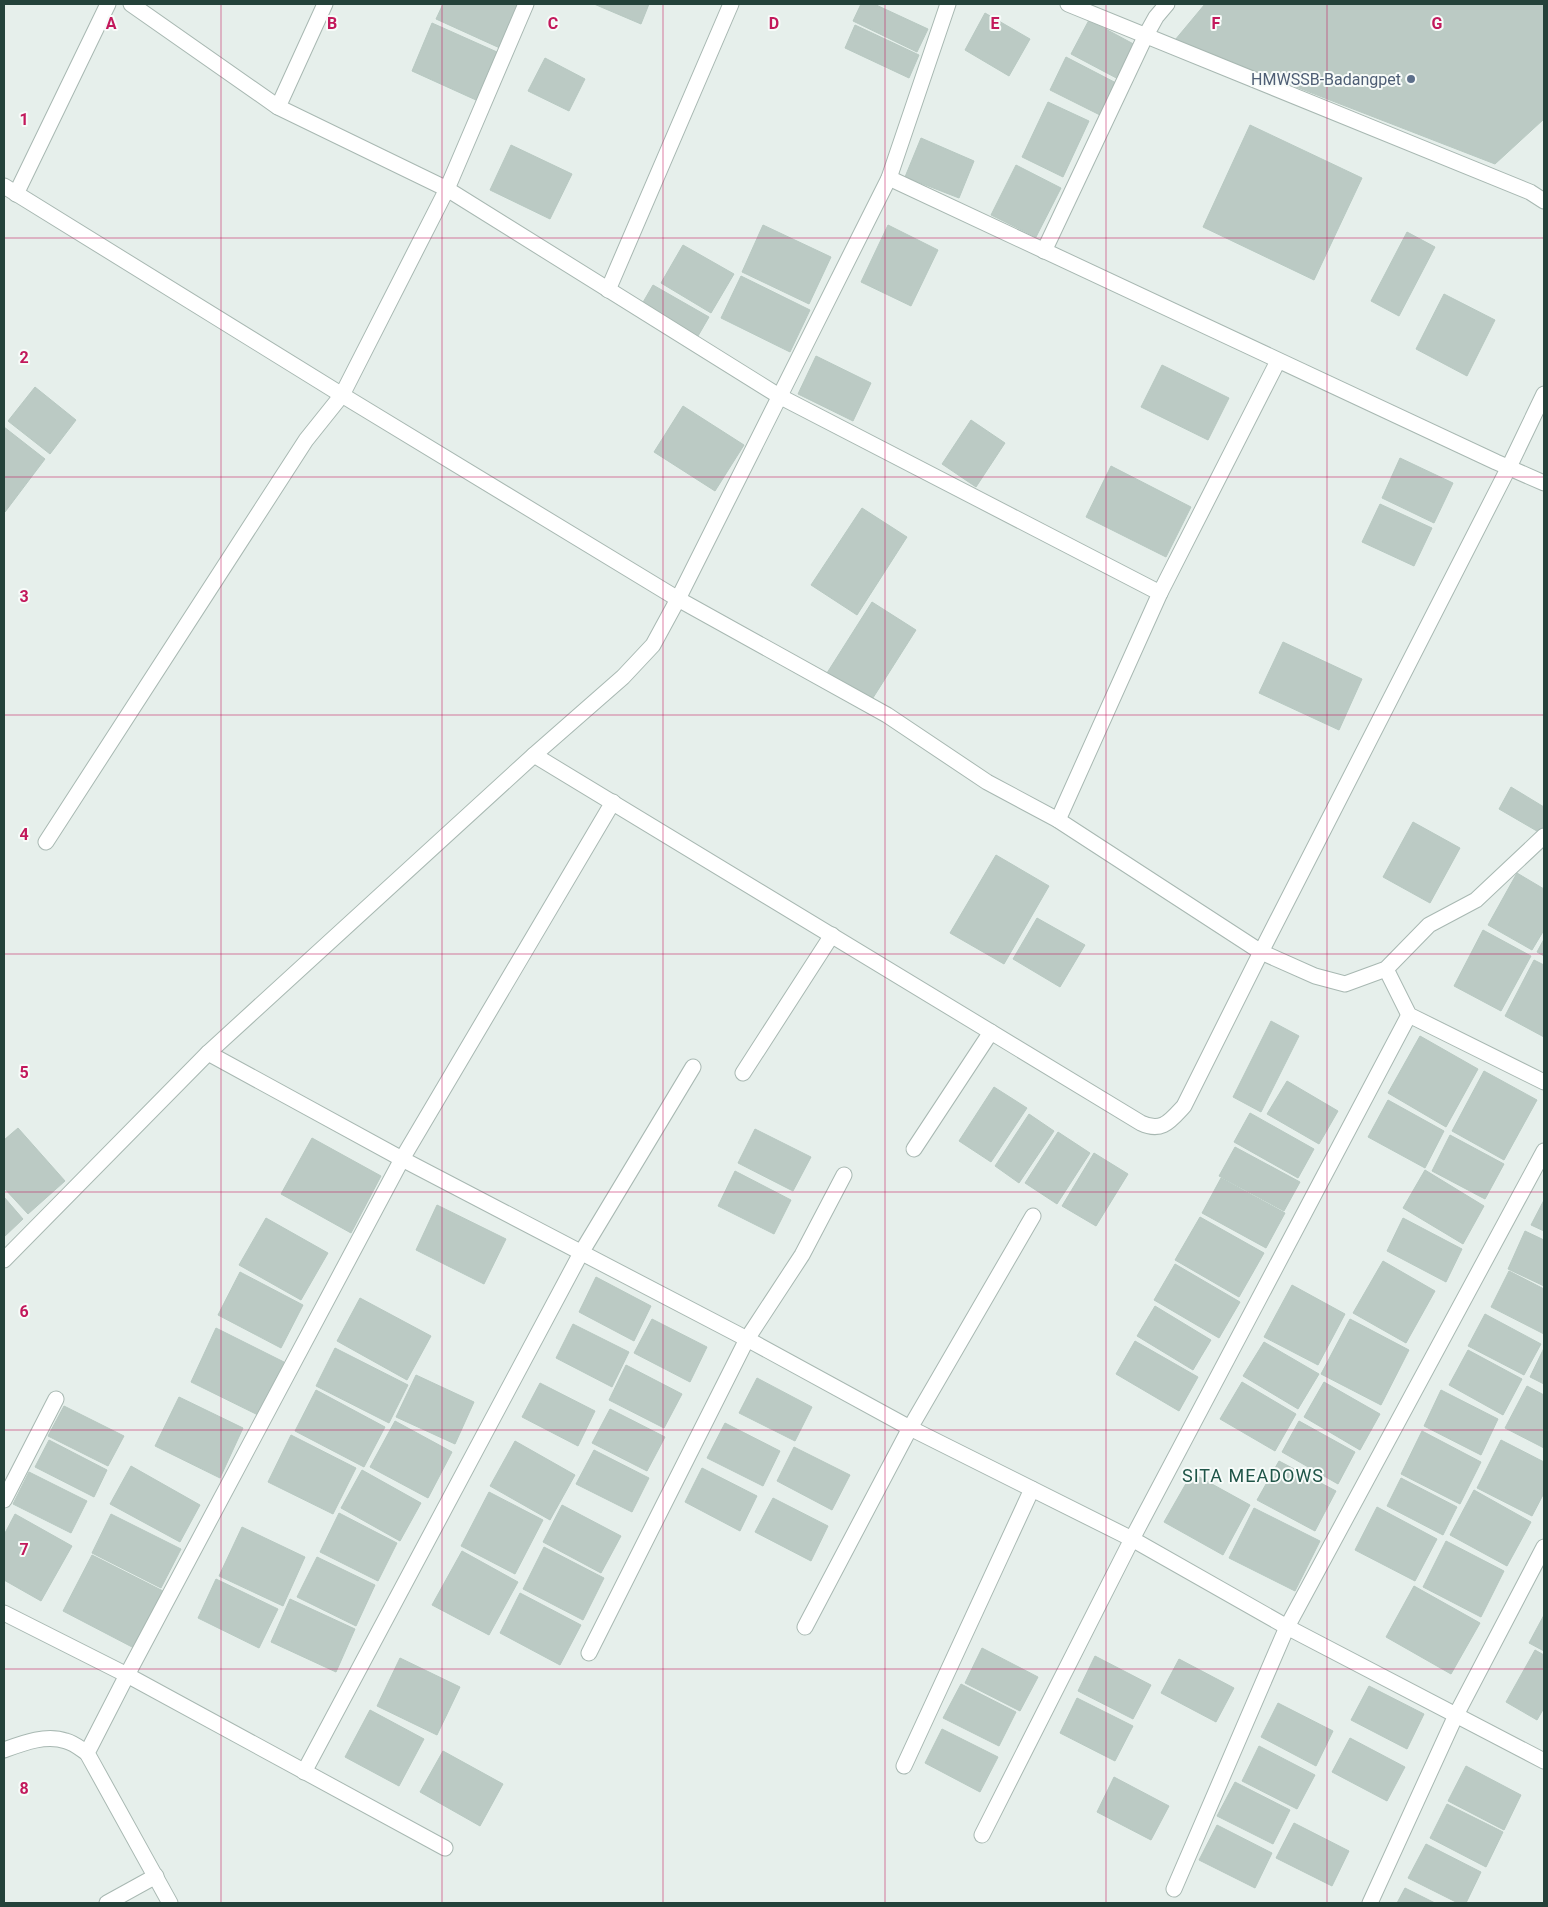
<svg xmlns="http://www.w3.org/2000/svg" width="1548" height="1907" font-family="Roboto,sans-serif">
  <rect width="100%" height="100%" fill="#e6efeb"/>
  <g fill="#bbcac4" stroke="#b8c9c2">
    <polygon points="443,4 519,4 502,49 436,19"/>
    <polygon points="594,4 649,4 641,24"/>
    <polygon points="861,4 874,4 928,29 917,52 853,21"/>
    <polygon points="1205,4 1544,4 1544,119 1495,164 1175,40"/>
    <polygon points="985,13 1030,39 1009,76 965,50"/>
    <polygon points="1089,20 1139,47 1122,81 1071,54"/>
    <polygon points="432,23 497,52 476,100 412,71"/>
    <polygon points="855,25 919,55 909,78 845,48"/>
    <polygon points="1066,57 1120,85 1104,117 1050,90"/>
    <polygon points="545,58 585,79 569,111 528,91"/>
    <polygon points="1048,102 1089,121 1063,177 1022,157"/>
    <polygon points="1250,125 1362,178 1314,280 1203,227"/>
    <polygon points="921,138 974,161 959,198 905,177"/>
    <polygon points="511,145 572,174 550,219 490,190"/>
    <polygon points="1016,165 1061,188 1036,237 991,215"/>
    <polygon points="763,225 831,257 809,304 742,272"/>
    <polygon points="888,225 938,250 911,306 861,282"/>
    <polygon points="1407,232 1435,247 1399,316 1371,301"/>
    <polygon points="683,245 734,274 711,313 661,283"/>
    <polygon points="741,276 810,310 790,352 721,318"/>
    <polygon points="653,285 709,317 698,336 642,304"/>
    <polygon points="1444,294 1495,320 1467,376 1416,349"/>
    <polygon points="816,356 871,383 853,421 798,394"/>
    <polygon points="1162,365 1229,398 1208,440 1141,407"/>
    <polygon points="35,387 76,420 50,454 8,421"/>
    <polygon points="683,406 744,445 715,491 654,452"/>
    <polygon points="971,420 1005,443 976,487 942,464"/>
    <polygon points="4,427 45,459 5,512 4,512"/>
    <polygon points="1400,458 1453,483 1434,523 1382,498"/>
    <polygon points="1111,466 1191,507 1166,557 1086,517"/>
    <polygon points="1380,504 1432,528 1414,566 1362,542"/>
    <polygon points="862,508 907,537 857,615 811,585"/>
    <polygon points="872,602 916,630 871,701 827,673"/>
    <polygon points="1283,642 1362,679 1339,730 1259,693"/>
    <polygon points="1511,787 1544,807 1544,830 1542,834 1499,809"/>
    <polygon points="1413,822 1460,848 1430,903 1383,877"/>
    <polygon points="996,855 1049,886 1004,964 950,933"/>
    <polygon points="1517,873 1544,889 1544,930 1532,950 1488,925"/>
    <polygon points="1037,918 1085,945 1060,987 1013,959"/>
    <polygon points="1483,930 1531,956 1501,1011 1454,986"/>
    <polygon points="1544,939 1544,956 1537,952"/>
    <polygon points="1534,960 1544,965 1544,1037 1505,1016"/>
    <polygon points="1271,1021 1299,1036 1261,1112 1233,1097"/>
    <polygon points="1420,1036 1478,1069 1446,1127 1388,1093"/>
    <polygon points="1484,1071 1537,1100 1504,1160 1452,1131"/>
    <polygon points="1287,1081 1338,1111 1319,1144 1267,1114"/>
    <polygon points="994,1087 1027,1108 991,1162 959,1141"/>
    <polygon points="1388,1100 1444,1131 1425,1168 1368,1137"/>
    <polygon points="1250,1113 1314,1149 1298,1178 1234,1142"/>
    <polygon points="1029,1114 1054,1131 1019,1183 995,1166"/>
    <polygon points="18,1128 65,1181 28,1214 4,1188 4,1140"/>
    <polygon points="755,1129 811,1157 793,1191 738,1163"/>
    <polygon points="1058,1132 1090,1153 1057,1204 1025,1183"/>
    <polygon points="1450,1135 1504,1164 1485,1199 1432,1171"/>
    <polygon points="312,1138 381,1176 351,1233 281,1194"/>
    <polygon points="1235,1147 1300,1182 1284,1211 1219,1176"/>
    <polygon points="1094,1153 1128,1174 1096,1226 1062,1206"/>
    <polygon points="1425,1170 1484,1206 1463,1244 1403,1208"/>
    <polygon points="735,1171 791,1200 774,1234 718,1206"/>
    <polygon points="1221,1178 1285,1213 1266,1248 1202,1213"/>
    <polygon points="4,1197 23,1219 4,1237"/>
    <polygon points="1544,1200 1544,1231 1531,1225"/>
    <polygon points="437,1205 506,1239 484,1284 416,1250"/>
    <polygon points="1200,1217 1264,1253 1239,1297 1175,1260"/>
    <polygon points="266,1218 328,1253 301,1300 239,1265"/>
    <polygon points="1403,1218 1462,1249 1446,1282 1387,1251"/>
    <polygon points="1525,1231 1544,1240 1544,1286 1508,1269"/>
    <polygon points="1383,1261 1435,1291 1406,1343 1353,1313"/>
    <polygon points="1175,1264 1240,1302 1219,1338 1154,1300"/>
    <polygon points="1509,1271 1544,1289 1544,1334 1491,1307"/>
    <polygon points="240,1272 303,1305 281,1348 218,1315"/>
    <polygon points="596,1277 651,1306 634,1341 579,1312"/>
    <polygon points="1292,1285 1345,1314 1318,1365 1264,1337"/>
    <polygon points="360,1298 431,1336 407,1380 337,1341"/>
    <polygon points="1155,1306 1211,1340 1193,1370 1137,1336"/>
    <polygon points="1485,1314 1541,1344 1524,1375 1468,1346"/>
    <polygon points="652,1319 707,1347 690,1382 634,1353"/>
    <polygon points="1350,1319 1409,1350 1381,1405 1321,1374"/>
    <polygon points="573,1324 629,1352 612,1387 556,1358"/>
    <polygon points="216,1328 284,1362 258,1415 191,1382"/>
    <polygon points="1135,1341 1198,1377 1179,1411 1116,1374"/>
    <polygon points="1264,1342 1319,1374 1298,1409 1243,1376"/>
    <polygon points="335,1348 408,1385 389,1423 316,1386"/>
    <polygon points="1544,1348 1544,1384 1530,1377"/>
    <polygon points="1468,1350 1522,1379 1503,1415 1449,1385"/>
    <polygon points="626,1365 682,1394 664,1428 609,1400"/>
    <polygon points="416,1375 474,1402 455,1444 396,1417"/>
    <polygon points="757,1378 812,1407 795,1441 739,1413"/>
    <polygon points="1242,1382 1296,1414 1275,1451 1220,1419"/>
    <polygon points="1324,1382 1380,1414 1360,1450 1304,1417"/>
    <polygon points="540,1383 595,1411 578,1446 522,1417"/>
    <polygon points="1527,1386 1544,1395 1544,1448 1505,1428"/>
    <polygon points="316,1390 385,1427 364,1467 295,1431"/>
    <polygon points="1441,1390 1498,1419 1481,1455 1424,1426"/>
    <polygon points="179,1397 243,1428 220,1478 155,1446"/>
    <polygon points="64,1406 124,1436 108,1466 48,1436"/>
    <polygon points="610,1409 665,1437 647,1471 592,1443"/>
    <polygon points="395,1421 452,1452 428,1498 370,1467"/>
    <polygon points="1299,1421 1355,1452 1338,1484 1282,1452"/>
    <polygon points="725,1423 780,1451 763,1486 707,1458"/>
    <polygon points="1422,1431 1481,1462 1460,1504 1401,1474"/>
    <polygon points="291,1435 356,1468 333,1514 268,1482"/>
    <polygon points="49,1440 107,1470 94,1497 35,1467"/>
    <polygon points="1501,1440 1544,1462 1544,1493 1532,1516 1477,1488"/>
    <polygon points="515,1441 575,1475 550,1520 490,1486"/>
    <polygon points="794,1447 850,1475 832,1510 777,1481"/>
    <polygon points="594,1450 649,1478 632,1512 576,1484"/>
    <polygon points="1279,1461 1336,1491 1315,1531 1257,1500"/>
    <polygon points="131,1466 200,1505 180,1542 110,1504"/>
    <polygon points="702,1468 757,1496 740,1531 685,1502"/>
    <polygon points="362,1470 421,1503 400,1541 341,1508"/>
    <polygon points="29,1472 87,1501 71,1533 13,1504"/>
    <polygon points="1192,1473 1250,1505 1223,1555 1164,1522"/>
    <polygon points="1401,1478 1457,1507 1443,1535 1387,1506"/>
    <polygon points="1474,1490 1531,1522 1507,1566 1450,1535"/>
    <polygon points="489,1492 543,1520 515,1574 461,1546"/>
    <polygon points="773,1498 828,1526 811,1561 755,1532"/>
    <polygon points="562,1505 621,1536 601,1573 543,1542"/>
    <polygon points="1377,1507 1437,1539 1415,1581 1355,1550"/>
    <polygon points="1254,1508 1320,1541 1295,1591 1229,1558"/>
    <polygon points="339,1513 397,1543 378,1581 320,1552"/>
    <polygon points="15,1514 72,1546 41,1601 4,1580 4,1535"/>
    <polygon points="111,1514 181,1549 161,1588 92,1553"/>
    <polygon points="242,1527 305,1557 283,1606 219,1576"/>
    <polygon points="1446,1541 1504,1571 1481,1617 1423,1587"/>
    <polygon points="544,1547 604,1578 583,1620 523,1589"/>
    <polygon points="462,1551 518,1582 489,1635 432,1605"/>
    <polygon points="92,1555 163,1591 134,1648 63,1611"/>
    <polygon points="317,1557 375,1585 356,1626 297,1597"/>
    <polygon points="216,1579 278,1609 259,1648 198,1618"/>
    <polygon points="1414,1586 1480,1623 1451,1674 1386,1637"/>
    <polygon points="520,1593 581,1625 560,1665 500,1633"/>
    <polygon points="290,1599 355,1629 336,1672 271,1642"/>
    <polygon points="1544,1615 1544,1651 1529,1643"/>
    <polygon points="982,1648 1038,1677 1020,1711 965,1683"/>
    <polygon points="1535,1650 1544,1655 1544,1708 1537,1720 1506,1702"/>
    <polygon points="1095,1656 1151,1685 1133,1719 1078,1691"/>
    <polygon points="400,1658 460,1687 437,1735 377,1706"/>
    <polygon points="1179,1659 1234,1688 1216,1722 1161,1693"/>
    <polygon points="961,1684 1016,1712 999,1746 943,1718"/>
    <polygon points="1369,1686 1424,1714 1407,1749 1351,1720"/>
    <polygon points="1077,1698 1133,1726 1115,1761 1060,1733"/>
    <polygon points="1278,1703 1333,1731 1316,1766 1261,1737"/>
    <polygon points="370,1710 424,1739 399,1786 345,1757"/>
    <polygon points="942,1729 998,1757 980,1792 925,1763"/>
    <polygon points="1350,1738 1405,1767 1387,1801 1332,1772"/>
    <polygon points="1259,1746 1315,1775 1297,1809 1242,1781"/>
    <polygon points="443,1751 503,1784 480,1826 420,1792"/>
    <polygon points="1466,1766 1521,1795 1504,1830 1448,1801"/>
    <polygon points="1114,1777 1169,1806 1151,1840 1097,1812"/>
    <polygon points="1235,1782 1290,1810 1273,1844 1217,1816"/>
    <polygon points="1447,1804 1503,1832 1486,1867 1430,1838"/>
    <polygon points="1294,1823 1349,1851 1332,1886 1276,1858"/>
    <polygon points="1217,1825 1272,1853 1255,1888 1199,1860"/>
    <polygon points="1426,1844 1481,1872 1466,1903 1458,1903 1408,1878"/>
    <polygon points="1405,1888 1435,1903 1397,1903"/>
  </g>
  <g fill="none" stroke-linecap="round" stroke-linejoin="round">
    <defs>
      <g id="minor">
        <polyline points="131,4 278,107 447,189 779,396 1160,593"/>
        <polyline points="1068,4 1530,192 1544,201"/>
        <polyline points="278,107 325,4"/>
        <polyline points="889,178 1496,462 1544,483"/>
        <polyline points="4,186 342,395 678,599 887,715 987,782 1058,820 1261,952 1315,976 1345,984 1386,969 1429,925 1476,900 1544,836"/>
        <polyline points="16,194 108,4"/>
        <polyline points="1044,251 1146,35 1156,17 1167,4"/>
        <polyline points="608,290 731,4"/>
        <path d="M534,755L1141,1123C1162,1133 1170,1121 1184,1106L1261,952L1509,467L1544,394"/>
        <polyline points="1058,820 1160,593 1278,361"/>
        <polyline points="46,842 306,440 342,395 447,189 526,4"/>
        <polyline points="1386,969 1409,1015 1544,1082"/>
        <polyline points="208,1053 402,1159 747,1339 910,1428 1132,1539 1287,1627 1544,1761"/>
        <polyline points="743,1073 832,935"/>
        <polyline points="914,1149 991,1032"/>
        <polyline points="4,1260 208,1053 534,755 623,677 653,645 678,599 889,178 948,4"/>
        <polyline points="4,1500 56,1399"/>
        <polyline points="4,1613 127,1675 445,1848"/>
        <polyline points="805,1627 910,1428 1033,1216"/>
        <polyline points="589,1653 747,1339 802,1255 844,1175"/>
        <path d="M4,1750C23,1743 46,1734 66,1741C74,1743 81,1749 87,1753"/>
        <polyline points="904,1766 1032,1489"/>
        <polyline points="304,1772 581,1253 693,1067"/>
        <polyline points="982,1835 1132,1539 1409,1015"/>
        <polyline points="1174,1889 1287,1627 1544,1151"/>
        <polyline points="107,1903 156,1876"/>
        <polyline points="170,1903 87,1753 127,1675 402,1159 613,802"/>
        <polyline points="1370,1903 1456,1715 1544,1547"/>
      </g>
    </defs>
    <use href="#minor" stroke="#a8b8b2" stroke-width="17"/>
    <use href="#minor" stroke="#fff" stroke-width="15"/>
  </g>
  <path fill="none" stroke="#c2185b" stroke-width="1" stroke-opacity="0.55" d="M221,4V1903M442,4V1903M663,4V1903M885,4V1903M1106,4V1903M1327,4V1903M4,238H1544M4,477H1544M4,715H1544M4,954H1544M4,1192H1544M4,1430H1544M4,1669H1544"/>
  <circle fill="#5c6f8a" stroke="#f7fbf9" stroke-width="2" cx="1411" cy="79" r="5"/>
  <g text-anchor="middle" stroke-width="4" stroke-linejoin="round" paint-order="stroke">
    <g font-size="16" fill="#4e5e75" stroke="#f7fbf9" text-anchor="end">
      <text x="1401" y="85">HMWSSB-Badangpet</text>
    </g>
    <g font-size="18" letter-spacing="1" fill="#1f5548" stroke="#f7fbf9">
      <text x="1253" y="1482">SITA MEADOWS</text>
    </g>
  </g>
  <g font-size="16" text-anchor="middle" font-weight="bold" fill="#c2185b" stroke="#f7fbf9" stroke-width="4" stroke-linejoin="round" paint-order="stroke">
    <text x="111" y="29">A</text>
    <text x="332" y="29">B</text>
    <text x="553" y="29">C</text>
    <text x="774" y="29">D</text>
    <text x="995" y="29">E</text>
    <text x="1216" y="29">F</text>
    <text x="1437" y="29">G</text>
    <text x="24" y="125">1</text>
    <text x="24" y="363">2</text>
    <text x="24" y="602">3</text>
    <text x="24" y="840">4</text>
    <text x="24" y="1078">5</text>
    <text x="24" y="1317">6</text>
    <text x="24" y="1555">7</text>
    <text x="24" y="1794">8</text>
  </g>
  <rect width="1548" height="1907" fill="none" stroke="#24423a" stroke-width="10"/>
</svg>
